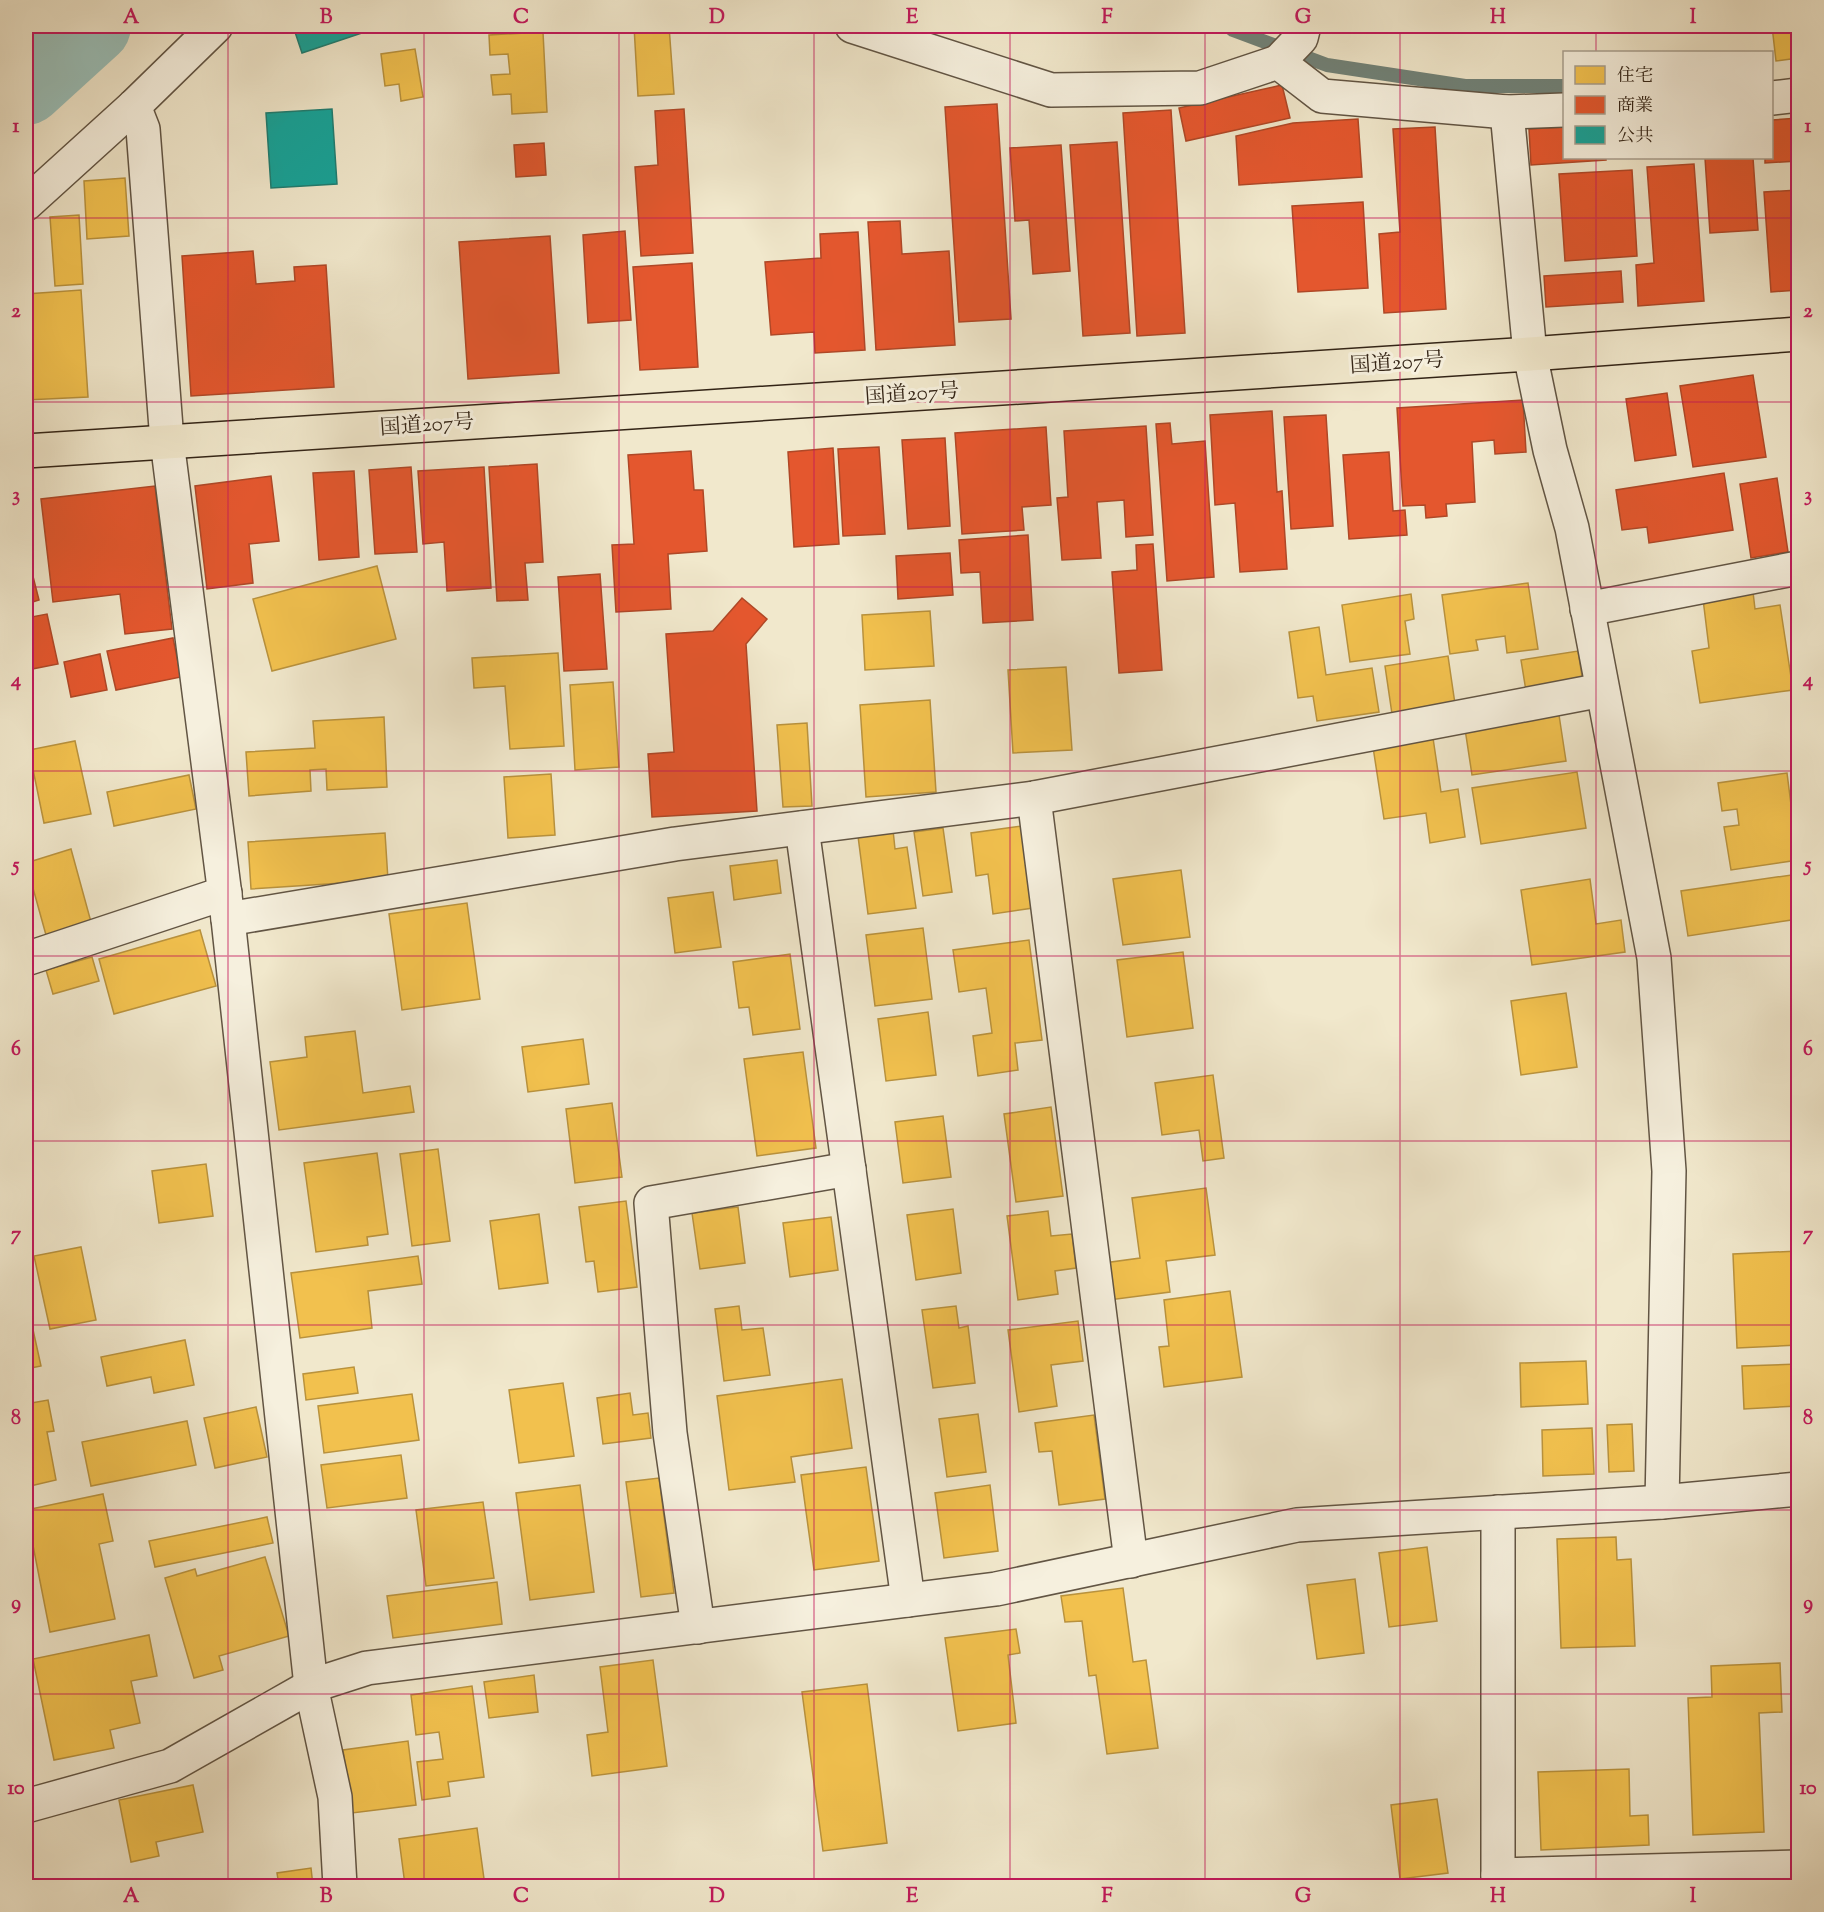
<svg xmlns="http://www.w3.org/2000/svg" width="1824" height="1912" font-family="'Sorts Mill Goudy','Noto Serif JP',serif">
  <rect width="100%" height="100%" fill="#f1e8cc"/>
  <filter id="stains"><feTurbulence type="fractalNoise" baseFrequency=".00333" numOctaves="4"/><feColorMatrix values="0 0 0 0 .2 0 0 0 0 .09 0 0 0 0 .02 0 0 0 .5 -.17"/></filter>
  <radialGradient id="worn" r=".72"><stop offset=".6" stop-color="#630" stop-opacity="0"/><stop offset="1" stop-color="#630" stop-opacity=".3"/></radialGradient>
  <g fill="#f2c14e" stroke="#b9923d" stroke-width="1.5">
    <polygon points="634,26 669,26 674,94 638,96"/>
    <polygon points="1772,26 1798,26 1798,58 1776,61"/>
    <polygon points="543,32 547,112 512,114 511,94 493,95 491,75 510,74 508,54 490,55 489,35"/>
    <polygon points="415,49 423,97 401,101 399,84 385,86 381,54"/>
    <polygon points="125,178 129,236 87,239 84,181"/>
    <polygon points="79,215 83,284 55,286 50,217"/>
    <polygon points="81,290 88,397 26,400 26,294"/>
    <polygon points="377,566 396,639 272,671 253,599"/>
    <polygon points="1528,583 1538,649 1507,653 1505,636 1476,640 1478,650 1450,654 1442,595"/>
    <polygon points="1753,592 1755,609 1780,605 1793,690 1700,703 1692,651 1709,648 1703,599"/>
    <polygon points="1411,594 1414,619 1405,621 1410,654 1350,662 1342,605"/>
    <polygon points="930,611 934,666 865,670 862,615"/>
    <polygon points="1319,627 1326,675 1372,668 1379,712 1317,721 1313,696 1298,698 1289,632"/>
    <polygon points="1578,651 1583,683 1526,691 1521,660"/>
    <polygon points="558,653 564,746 510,749 505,686 474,688 472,658"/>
    <polygon points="1448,656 1455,704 1392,714 1385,666"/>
    <polygon points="1066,667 1072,750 1013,753 1008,670"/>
    <polygon points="613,682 619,767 575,770 570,685"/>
    <polygon points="930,700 936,792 866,797 860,705"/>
    <polygon points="1559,715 1566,761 1472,775 1465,729"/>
    <polygon points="384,717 387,787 327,790 326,769 310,770 311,791 249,796 246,752 315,748 313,721"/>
    <polygon points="807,723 812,806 783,807 777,725"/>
    <polygon points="1433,738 1441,792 1458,789 1465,837 1430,843 1426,813 1384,819 1373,747"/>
    <polygon points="75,741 91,814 44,823 29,750"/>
    <polygon points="1577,772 1586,828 1481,844 1472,788"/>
    <polygon points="1787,773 1798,860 1731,870 1724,827 1739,825 1737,809 1722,811 1718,783"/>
    <polygon points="551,774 555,835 508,838 504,777"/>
    <polygon points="189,775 196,809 114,826 107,792"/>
    <polygon points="1022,826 1033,908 993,914 988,874 976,876 971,833"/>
    <polygon points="943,828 952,892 923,896 914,832"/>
    <polygon points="893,830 895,849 907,847 916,908 868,914 858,836"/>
    <polygon points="385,833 388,880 251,889 248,842"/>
    <polygon points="71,849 91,922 46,935 26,863"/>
    <polygon points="777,860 781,893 734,900 730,866"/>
    <polygon points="1181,870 1190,937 1123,945 1113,879"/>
    <polygon points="1798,874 1798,919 1688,936 1681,891"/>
    <polygon points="1590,879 1596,924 1621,920 1625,952 1532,965 1521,890"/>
    <polygon points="713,892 721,947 675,953 668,898"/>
    <polygon points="467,903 480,999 402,1010 389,914"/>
    <polygon points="923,928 932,999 875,1006 866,935"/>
    <polygon points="200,930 216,986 114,1014 99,959"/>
    <polygon points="1029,940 1042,1040 1015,1043 1018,1070 978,1076 973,1036 992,1033 986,988 959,992 953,950"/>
    <polygon points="1183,952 1193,1028 1127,1037 1117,960"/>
    <polygon points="790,954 800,1029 753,1035 749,1007 739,1008 733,962"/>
    <polygon points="92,957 99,981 53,994 46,970"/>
    <polygon points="1795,970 1798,970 1798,994"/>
    <polygon points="1566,993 1577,1067 1521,1075 1511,1001"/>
    <polygon points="928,1012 936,1075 886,1081 878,1019"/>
    <polygon points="355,1031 363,1093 410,1086 414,1112 279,1130 270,1062 307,1057 305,1037"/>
    <polygon points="583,1039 589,1084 528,1092 522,1047"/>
    <polygon points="803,1052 816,1148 757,1156 744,1059"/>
    <polygon points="1213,1075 1224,1158 1203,1161 1199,1130 1162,1135 1155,1083"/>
    <polygon points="612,1103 622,1177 575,1183 566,1109"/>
    <polygon points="1051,1107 1063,1196 1016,1202 1004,1114"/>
    <polygon points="943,1116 951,1177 903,1183 895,1122"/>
    <polygon points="438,1149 450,1241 412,1246 400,1154"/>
    <polygon points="377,1153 388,1234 367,1237 368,1245 316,1252 304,1163"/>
    <polygon points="206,1164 213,1216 159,1223 152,1171"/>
    <polygon points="1206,1188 1215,1255 1166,1261 1170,1292 1109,1300 1104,1263 1140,1258 1132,1198"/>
    <polygon points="626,1201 637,1287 598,1292 594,1261 586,1262 579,1207"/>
    <polygon points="738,1207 745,1263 700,1269 692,1213"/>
    <polygon points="953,1209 961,1273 916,1280 907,1215"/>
    <polygon points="1048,1211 1051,1236 1072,1234 1076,1268 1055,1271 1058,1294 1018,1300 1007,1216"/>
    <polygon points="539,1214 548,1283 499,1289 490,1221"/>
    <polygon points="831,1217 838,1270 790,1277 783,1223"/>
    <polygon points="81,1247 96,1320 50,1329 34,1256"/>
    <polygon points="1798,1251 1798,1345 1737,1348 1733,1254"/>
    <polygon points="418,1256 422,1284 368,1291 372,1328 300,1338 291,1273"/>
    <polygon points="1230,1291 1242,1377 1164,1387 1159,1347 1169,1346 1164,1300"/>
    <polygon points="739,1306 742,1330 763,1328 770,1375 724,1381 715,1309"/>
    <polygon points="956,1306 959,1328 968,1326 975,1383 933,1388 922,1310"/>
    <polygon points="28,1307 41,1366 26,1369 26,1308"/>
    <polygon points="1078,1321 1083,1361 1051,1365 1057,1406 1019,1412 1008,1330"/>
    <polygon points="185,1340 194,1385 154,1393 151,1377 107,1386 101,1357"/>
    <polygon points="1586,1361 1588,1404 1521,1407 1520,1363"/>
    <polygon points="1798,1364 1798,1406 1744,1409 1742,1366"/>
    <polygon points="354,1367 358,1393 306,1400 303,1374"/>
    <polygon points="842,1379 852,1448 791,1457 795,1482 729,1490 717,1396"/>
    <polygon points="563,1383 574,1456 519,1463 509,1390"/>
    <polygon points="630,1393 633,1415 648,1413 651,1438 603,1444 597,1398"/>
    <polygon points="412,1394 419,1440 324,1453 318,1406"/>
    <polygon points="48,1400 54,1431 47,1432 56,1480 26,1487 26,1404"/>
    <polygon points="256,1407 267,1457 215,1468 204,1418"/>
    <polygon points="978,1414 986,1472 947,1477 939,1419"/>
    <polygon points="1094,1415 1105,1499 1059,1505 1052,1451 1039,1452 1035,1423"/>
    <polygon points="187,1421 196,1465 91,1486 82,1442"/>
    <polygon points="1632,1424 1634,1471 1609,1472 1607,1425"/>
    <polygon points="1592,1428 1594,1474 1543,1476 1542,1430"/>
    <polygon points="401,1455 407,1498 327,1508 321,1465"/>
    <polygon points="866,1467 879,1561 814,1570 801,1475"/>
    <polygon points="659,1478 674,1593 641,1597 626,1482"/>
    <polygon points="580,1485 594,1592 530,1600 516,1493"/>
    <polygon points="990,1485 998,1551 944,1558 935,1493"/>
    <polygon points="103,1494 113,1541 99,1544 115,1619 50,1632 26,1510"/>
    <polygon points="483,1502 494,1578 426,1586 416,1510"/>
    <polygon points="267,1517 273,1543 155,1567 149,1541"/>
    <polygon points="1616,1537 1617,1560 1631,1559 1635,1646 1561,1648 1557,1539"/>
    <polygon points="1427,1547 1437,1621 1389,1627 1379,1553"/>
    <polygon points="265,1557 289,1636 219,1656 223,1670 194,1678 165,1578 195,1569 197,1576"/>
    <polygon points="1355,1579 1364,1653 1317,1659 1307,1585"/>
    <polygon points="497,1582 502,1624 393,1638 387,1596"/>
    <polygon points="1123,1588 1133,1662 1146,1660 1158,1748 1107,1754 1096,1675 1089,1676 1082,1621 1065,1622 1061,1596"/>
    <polygon points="1016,1629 1020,1653 1008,1655 1016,1723 958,1731 945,1638"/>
    <polygon points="149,1635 157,1676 131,1681 140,1723 110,1730 114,1748 54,1760 33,1659"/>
    <polygon points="653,1660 667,1766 592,1776 587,1735 608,1732 600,1667"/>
    <polygon points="1780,1663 1782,1712 1759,1713 1764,1832 1693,1835 1688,1698 1712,1697 1711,1666"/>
    <polygon points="534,1675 538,1712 489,1718 484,1682"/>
    <polygon points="867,1684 887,1843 823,1851 802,1692"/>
    <polygon points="472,1686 484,1777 448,1782 450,1796 422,1800 417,1762 443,1759 439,1732 416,1735 411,1695"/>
    <polygon points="408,1741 416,1805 352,1813 343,1750"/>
    <polygon points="1629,1769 1630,1816 1648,1815 1649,1845 1541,1850 1538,1772"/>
    <polygon points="193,1785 203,1832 156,1842 159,1856 131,1862 119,1800"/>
    <polygon points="1437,1799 1448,1873 1400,1879 1391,1805"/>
    <polygon points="477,1828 485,1886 397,1886 405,1885 399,1839"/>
    <polygon points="311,1868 313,1886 279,1886 277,1873"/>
  </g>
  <g fill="#e4572e" stroke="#af4827" stroke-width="1.5">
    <polygon points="1282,85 1290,118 1186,141 1179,108"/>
    <polygon points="997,104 1011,319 959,322 945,107"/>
    <polygon points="684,109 693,253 641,256 635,167 658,165 655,111"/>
    <polygon points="1171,110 1185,333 1137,336 1123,113"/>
    <polygon points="1798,118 1798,161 1765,163 1765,158 1772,158 1772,120"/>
    <polygon points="1358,119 1362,177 1239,185 1236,136 1293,123"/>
    <polygon points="1435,127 1446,309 1384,313 1379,234 1400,232 1393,129"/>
    <polygon points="1564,127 1564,158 1606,158 1606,160 1531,165 1529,129"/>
    <polygon points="1117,142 1130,333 1083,336 1070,145"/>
    <polygon points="544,143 546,175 516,177 514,145"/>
    <polygon points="1061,145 1070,271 1033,274 1029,220 1015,221 1010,148"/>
    <polygon points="1705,158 1753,158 1758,230 1710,233"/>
    <polygon points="1694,164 1704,301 1638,306 1636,265 1654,263 1647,167"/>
    <polygon points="1632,170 1637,256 1565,261 1559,174"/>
    <polygon points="1798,190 1798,290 1771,292 1764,192"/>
    <polygon points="1363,202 1368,288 1298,292 1292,206"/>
    <polygon points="900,221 902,254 949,251 955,345 876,350 868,222"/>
    <polygon points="625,231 631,320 588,323 583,235"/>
    <polygon points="858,232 865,350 815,353 814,332 771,335 765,262 821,258 820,234"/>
    <polygon points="550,236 559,373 468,379 459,242"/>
    <polygon points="253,251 256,284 295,281 294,267 326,265 334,387 191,396 182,256"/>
    <polygon points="692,263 698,367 640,370 633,267"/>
    <polygon points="1621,271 1623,302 1546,307 1544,276"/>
    <polygon points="1753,375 1766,457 1693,467 1680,386"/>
    <polygon points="1667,393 1676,455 1635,461 1626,399"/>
    <polygon points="1523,400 1526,452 1495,454 1494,440 1472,442 1475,502 1446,504 1447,516 1426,518 1425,505 1403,506 1397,408"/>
    <polygon points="1272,411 1277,492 1282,491 1287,569 1240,572 1235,503 1215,505 1210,415"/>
    <polygon points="1326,415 1333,526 1291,529 1284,417"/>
    <polygon points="1170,423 1172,444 1205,441 1214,577 1167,581 1156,424"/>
    <polygon points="1146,426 1153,535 1126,537 1124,500 1097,502 1101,558 1062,560 1057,498 1068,497 1064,431"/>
    <polygon points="1046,427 1051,505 1022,507 1024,530 962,534 955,433"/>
    <polygon points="945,438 950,526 908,529 902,440"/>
    <polygon points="879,447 885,534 843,536 838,449"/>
    <polygon points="833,448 839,544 794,547 788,452"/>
    <polygon points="691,451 694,490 703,490 707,551 668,554 671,609 616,612 612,545 634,544 628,455"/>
    <polygon points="1389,452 1393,511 1405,510 1407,535 1349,539 1343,455"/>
    <polygon points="537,464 543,562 525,563 528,600 497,601 489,467"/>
    <polygon points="411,467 417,552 375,554 369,470"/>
    <polygon points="484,467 491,588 447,591 444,542 423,544 418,471"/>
    <polygon points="354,471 359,557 319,560 313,473"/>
    <polygon points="1724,473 1733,530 1649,543 1647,527 1622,530 1616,490"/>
    <polygon points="271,476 279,541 249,544 253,583 207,589 195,486"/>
    <polygon points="1777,478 1788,552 1751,558 1740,484"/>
    <polygon points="155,486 172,629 125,634 120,594 53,602 41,499"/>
    <polygon points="1028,535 1033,620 983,623 980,572 961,573 959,540"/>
    <polygon points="1153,544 1162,670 1119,673 1112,572 1137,570 1136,545"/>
    <polygon points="26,549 39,600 26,604"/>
    <polygon points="950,553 953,595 898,599 896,556"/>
    <polygon points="600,574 607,669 564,671 558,577"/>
    <polygon points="742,598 767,619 746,644 757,811 652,817 648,754 674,752 666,634 713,631"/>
    <polygon points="47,614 58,664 27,670 26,661 26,618"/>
    <polygon points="173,638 181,677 116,690 107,651"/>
    <polygon points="100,654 107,690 71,697 64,662"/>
  </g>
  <g fill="#17a398" stroke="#1f7d71" stroke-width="1.5">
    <polygon points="293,26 379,26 380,27 302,53"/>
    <polygon points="332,109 337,184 271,188 266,113"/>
  </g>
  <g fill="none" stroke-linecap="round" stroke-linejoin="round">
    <polyline stroke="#718278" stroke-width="14" points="1228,26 1233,30 1327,65 1465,86 1564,86"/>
    <polyline stroke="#9bc0b9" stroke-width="76" points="26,87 93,26"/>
    <defs>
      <g id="street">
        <polyline points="852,26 1051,90 1200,88 1278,62 1322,96 1507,112 1564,110"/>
        <polyline points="1278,62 1301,38 1304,26"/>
        <polyline points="1772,98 1798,95"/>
        <polyline points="134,106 143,129 167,441 228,919 311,1686 335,1797 340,1886"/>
        <polyline points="1507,112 1530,354 1550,450 1572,528 1654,958 1669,1171 1662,1502"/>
        <polyline points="26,204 134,106 216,26"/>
        <polyline points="1587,609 1798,568"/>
        <polyline points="1034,798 1131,1561"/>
        <polyline points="802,828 908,1600"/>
        <polyline points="228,919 675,844 1034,798 1602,690"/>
        <polyline points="26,959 225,893"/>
        <polyline points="1498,1512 1498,1886"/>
        <polyline points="698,1627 670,1433 651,1203 849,1169"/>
        <polyline points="26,1806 170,1766 311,1686 367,1668 996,1589 1297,1525 1662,1502 1798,1489"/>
        <polyline points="1498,1875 1798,1867"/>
      </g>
      <polyline id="highway" points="26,451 1530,354 1798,334"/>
    </defs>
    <use href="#street" stroke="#625544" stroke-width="36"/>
    <use href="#highway" stroke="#332416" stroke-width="36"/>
    <use href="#street" stroke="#f6f0de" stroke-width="33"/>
    <use href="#highway" stroke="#f1e8cc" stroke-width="33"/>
  </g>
  <path fill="none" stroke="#c2185b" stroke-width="1.5" stroke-opacity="0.55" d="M228,26V1886M424,26V1886M619,26V1886M814,26V1886M1010,26V1886M1205,26V1886M1400,26V1886M1596,26V52M1596,158V1886M26,218H1798M26,402H1798M26,587H1798M26,771H1798M26,956H1798M26,1141H1798M26,1325H1798M26,1510H1798M26,1694H1798"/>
  <g text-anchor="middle" stroke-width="6" stroke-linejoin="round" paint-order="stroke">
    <g font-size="21" fill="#332416" stroke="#f6f0de">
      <text transform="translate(1397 362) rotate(-4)" y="7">国道207号</text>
      <text transform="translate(912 393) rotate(-4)" y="7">国道207号</text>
      <text transform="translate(427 424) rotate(-4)" y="7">国道207号</text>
    </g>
  </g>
  <rect width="1824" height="1912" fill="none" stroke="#f1e8cc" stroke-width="66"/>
  <rect x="1563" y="51" width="210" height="108" fill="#f6f0de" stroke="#a89e8e" stroke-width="1.5"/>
  <rect x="1575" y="66" width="30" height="18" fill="#f2c14e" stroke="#a89e8e" stroke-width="1.5"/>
  <text x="1617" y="81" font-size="18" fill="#332416">住宅</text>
  <rect x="1575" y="96" width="30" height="18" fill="#e4572e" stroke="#a89e8e" stroke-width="1.5"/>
  <text x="1617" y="111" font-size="18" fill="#332416">商業</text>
  <rect x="1575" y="126" width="30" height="18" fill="#17a398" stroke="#a89e8e" stroke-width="1.5"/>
  <text x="1617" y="141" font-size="18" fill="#332416">公共</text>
  <rect x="33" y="33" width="1758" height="1846" fill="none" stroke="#c2185b" stroke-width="2"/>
  <g font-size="20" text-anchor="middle" font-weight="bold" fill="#c2185b">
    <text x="131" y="23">A</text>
    <text x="326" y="23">B</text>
    <text x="521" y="23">C</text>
    <text x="717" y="23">D</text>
    <text x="912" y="23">E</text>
    <text x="1107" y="23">F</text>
    <text x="1303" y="23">G</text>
    <text x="1498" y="23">H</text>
    <text x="1693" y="23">I</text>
    <text x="16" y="132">1</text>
    <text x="1808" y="132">1</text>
    <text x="16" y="317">2</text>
    <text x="1808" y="317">2</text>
    <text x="16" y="501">3</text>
    <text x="1808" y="501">3</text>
    <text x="16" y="686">4</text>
    <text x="1808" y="686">4</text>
    <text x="16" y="871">5</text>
    <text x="1808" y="871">5</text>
    <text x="16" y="1055">6</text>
    <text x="1808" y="1055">6</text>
    <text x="16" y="1240">7</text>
    <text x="1808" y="1240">7</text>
    <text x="16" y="1424">8</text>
    <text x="1808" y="1424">8</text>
    <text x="16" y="1609">9</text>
    <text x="1808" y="1609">9</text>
    <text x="16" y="1794">10</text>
    <text x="1808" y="1794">10</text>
    <text x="131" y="1902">A</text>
    <text x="326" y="1902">B</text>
    <text x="521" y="1902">C</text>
    <text x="717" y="1902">D</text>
    <text x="912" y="1902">E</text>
    <text x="1107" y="1902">F</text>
    <text x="1303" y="1902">G</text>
    <text x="1498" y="1902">H</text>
    <text x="1693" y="1902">I</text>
  </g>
  <rect width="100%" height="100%" filter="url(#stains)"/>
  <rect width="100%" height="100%" fill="url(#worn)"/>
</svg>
